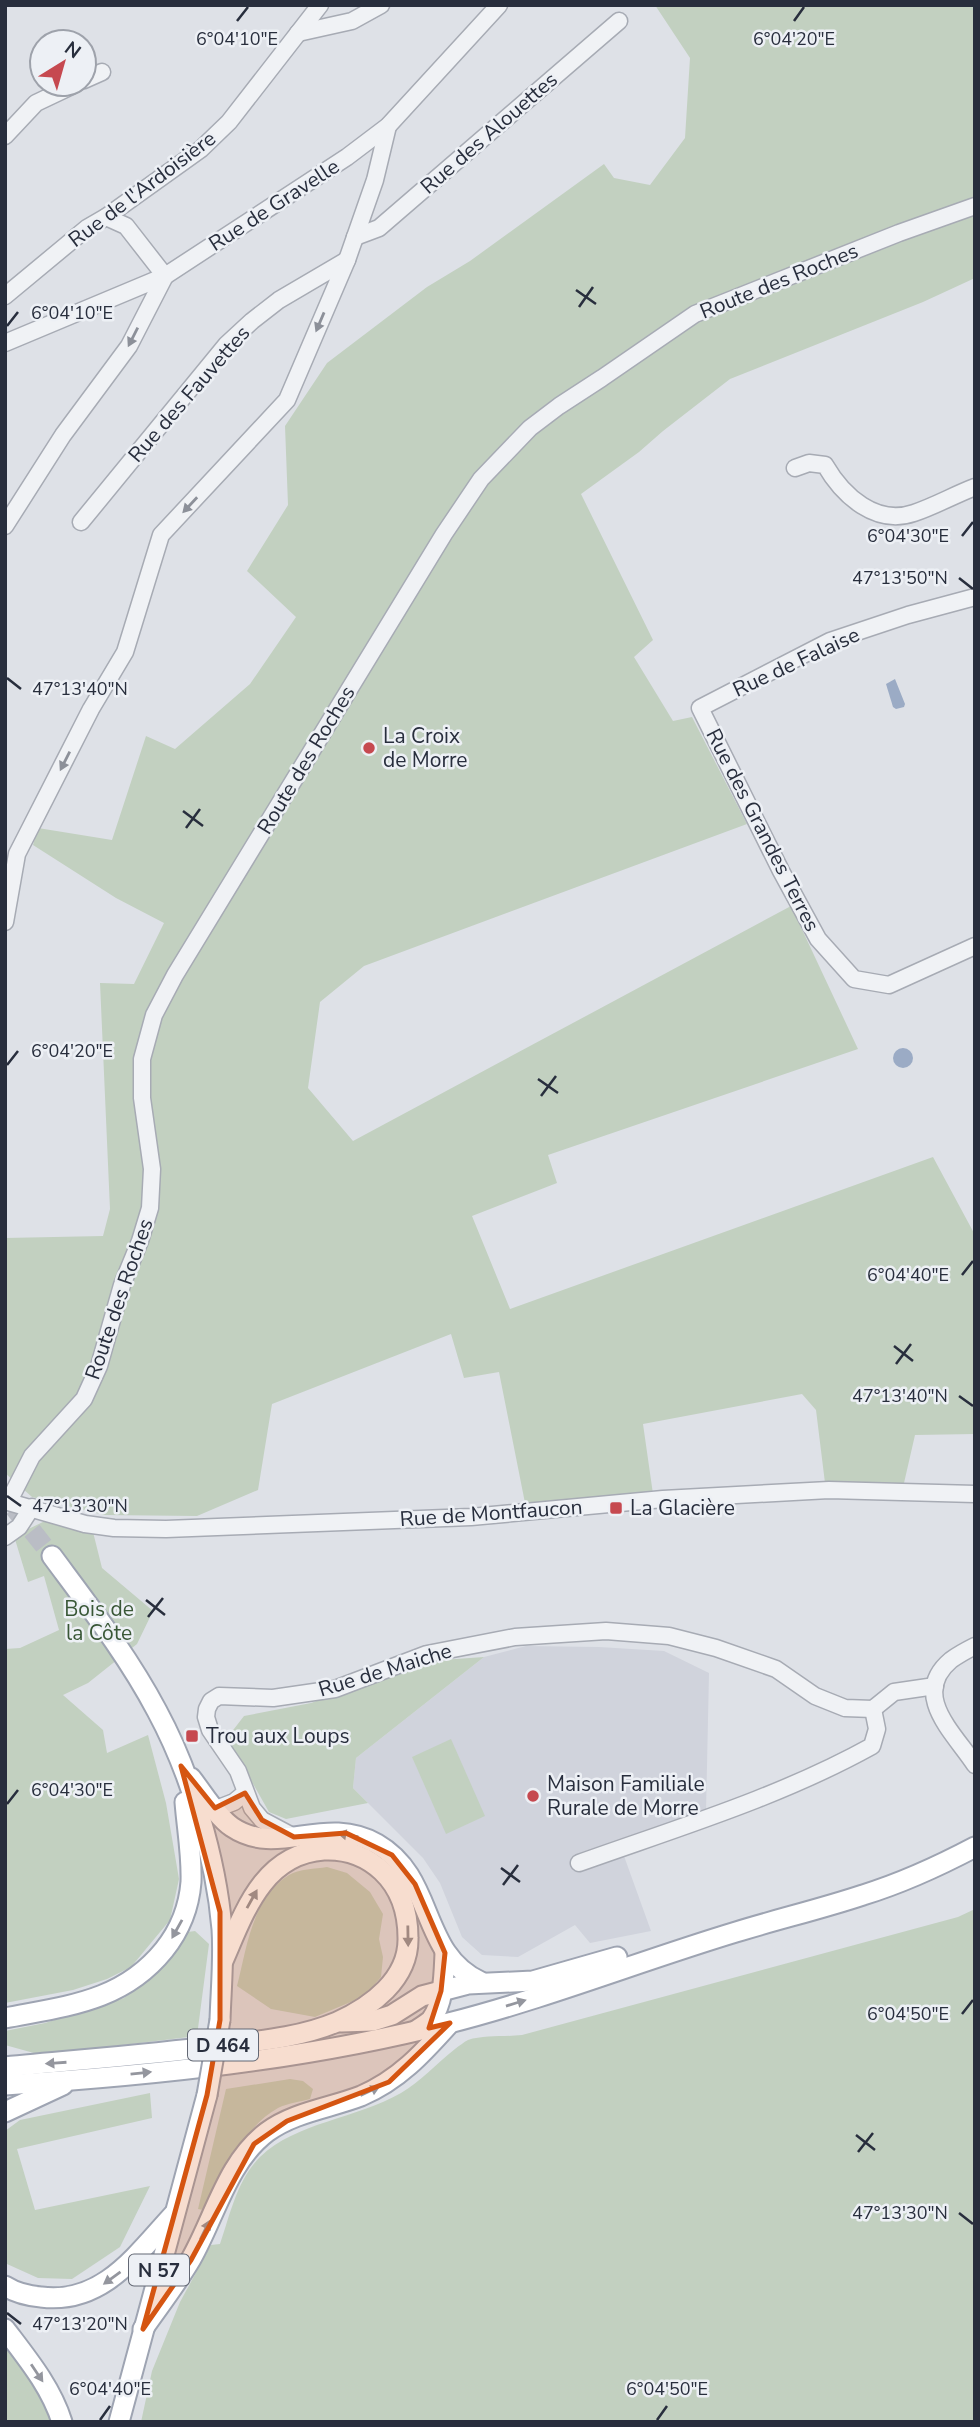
<svg xmlns="http://www.w3.org/2000/svg" width="980" height="2427" font-family="'Nunito Sans',sans-serif">
  <rect width="100%" height="100%" fill="#dee1e7"/>
  <polygon fill="#d0d3dc" points="526,1646 599,1647 664,1651 709,1673 706,1812 622,1841 624,1856 651,1931 590,1943 575,1925 518,1957 482,1955 462,1937 440,1883 423,1858 353,1788 356,1758 484,1657"/>
  <g fill="#c2d0c0">
    <polygon points="655,5 975,5 975,278 923,302 730,379 663,431 639,452 581,494 653,640 634,657 673,721 692,717 747,824 364,966 320,1002 308,1088 353,1141 791,906 858,1049 548,1155 557,1183 472,1216 510,1309 933,1157 975,1235 975,1434 915,1435 904,1483 825,1483 816,1410 802,1394 643,1424 653,1494 525,1503 499,1372 464,1378 451,1334 272,1404 258,1490 197,1516 104,1515 32,1497 5,1473 5,1238 103,1236 110,1209 100,983 134,984 164,923 116,898 33,845 38,828 112,840 146,736 175,749 250,684 296,617 247,571 288,505 285,426 327,363 427,287 470,261 604,164 614,178 650,185 685,138 690,58"/>
    <polygon points="47,1520 93,1532 102,1568 153,1611 137,1644 88,1683 63,1695 103,1730 107,1753 148,1735 166,1803 179,1879 170,1920 131,1967 107,1979 73,1990 5,2003 5,1649 20,1648 59,1630 44,1576 28,1582 14,1536"/>
    <polygon points="484,1657 356,1758 353,1788 368,1803 286,1819 269,1812 227,1738 244,1716 311,1703 427,1661"/>
    <polygon points="451,1739 485,1816 446,1834 412,1757"/>
    <path d="M327,1867L347,1873L370,1892L383,1914L379,1939L383,1957L381,1977L365,1996L315,2017L271,2009L237,1986C247,1947 252,1898 289,1875C299,1869 315,1869 327,1867Z"/>
    <path d="M975,1909V2422H141L152,2371L180,2302L211,2245L220,2244C230,2215 237,2180 260,2157C296,2122 356,2119 401,2093C420,2082 437,2063 455,2049C459,2046 464,2042 468,2040C484,2035 505,2037 522,2035L958,1917Z"/>
    <polygon points="195,1931 209,1944 197,2036 41,2055 5,2045 5,2031 45,2023 124,1998 145,1982 164,1964 188,1932"/>
    <path d="M290,2079L303,2081L313,2089L310,2099C300,2102 288,2103 278,2108C240,2129 227,2176 203,2210L198,2209L226,2089Z"/>
    <polygon points="150,2093 152,2118 17,2149 35,2210 150,2186 120,2247 72,2279 38,2278 7,2264 5,2131 20,2120"/>
    <polygon points="5,2344 37,2387 52,2422 5,2422"/>
  </g>
  <g fill="#9babc5">
    <polygon points="895,679 905,704 904,707 896,709 893,707 886,684"/>
    <circle cx="903" cy="1058" r="10"/>
  </g>
  <g fill="none" stroke-linecap="round" stroke-linejoin="round">
    <polyline stroke="#babdc5" stroke-width="19" stroke-dasharray="19 10" stroke-linecap="butt" points="14,1508 52,1556"/>
    <defs>
      <g id="minor">
        <polyline points="298,33 352,21 381,5"/>
        <polyline points="84,80 102,72"/>
        <polyline points="5,136 36,103 76,84"/>
        <polyline points="355,237 379,228 619,21"/>
        <polyline points="5,296 87,228 106,217 201,149 229,122 320,5"/>
        <polyline points="5,343 165,276 347,157 388,126 499,5"/>
        <path d="M795,468L809,463L825,465C843,496 876,526 914,513C935,506 954,495 975,487"/>
        <polyline points="81,522 226,345 252,321 279,300 347,260"/>
        <polyline points="5,526 63,435 129,346 165,276 126,226 106,217"/>
        <polyline points="975,597 908,615 830,641 700,708 781,871 818,939 854,979 889,985 975,946"/>
        <polyline points="5,922 17,854 91,709 125,652 161,535 287,400 347,260 375,180 388,126"/>
        <polyline points="5,1501 85,1524 114,1528 166,1529 471,1517 663,1499 829,1490 975,1494"/>
        <polyline points="9,1501 32,1456 84,1399 99,1366 122,1285 140,1241 150,1208 152,1169 142,1098 142,1059 154,1015 175,975 444,534 481,479 530,428 559,406 602,378 695,314 899,233 975,206"/>
        <polyline points="5,1537 19,1527 32,1507"/>
        <path d="M975,1646C967,1650 958,1655 951,1660C909,1695 956,1735 975,1765"/>
        <polyline points="216,1809 234,1802 245,1793"/>
        <polyline points="294,1837 262,1820 252,1808 238,1771 210,1730 206,1717 207,1709 211,1701 219,1696 273,1698 335,1689 427,1654 515,1637 606,1631 669,1636 716,1648 776,1669 815,1696 845,1708 873,1709 894,1692 935,1686"/>
        <path d="M579,1863C677,1828 780,1797 872,1746L877,1729L873,1709"/>
      </g>
      <g id="major">
        <path d="M52,1556C89,1606 128,1656 157,1711C191,1774 216,1858 222,1929C224,1959 221,1989 220,2020"/>
        <path d="M191,1778C203,1793 216,1816 232,1827C278,1858 324,1814 377,1844C436,1878 419,1954 481,1982"/>
        <path d="M5,2018C66,2006 122,2002 164,1950C180,1930 189,1908 191,1882C192,1855 187,1828 185,1802"/>
        <polyline points="341,2022 373,2021 392,2015 422,1996 468,1984 533,1981 617,1957"/>
        <path d="M417,2030C421,2027 427,2024 431,2020C444,2003 444,1974 445,1953"/>
        <path d="M5,2067C76,2060 146,2055 217,2046C257,2041 299,2038 337,2022C371,2007 409,1979 408,1938C408,1913 401,1889 382,1871C366,1856 346,1849 324,1850C263,1854 244,1913 223,1961"/>
        <path d="M5,2085C154,2075 305,2060 449,2023C547,1998 640,1961 736,1932C778,1919 821,1909 863,1895C902,1883 939,1866 975,1847"/>
        <polyline points="5,2112 63,2085"/>
        <path d="M5,2286C16,2293 29,2296 41,2297C102,2305 136,2255 173,2215"/>
        <path d="M5,2329C27,2358 51,2387 62,2422"/>
        <path d="M143,2329C159,2306 177,2283 191,2259C215,2217 227,2162 267,2132C294,2112 330,2108 361,2096C399,2080 423,2053 450,2023"/>
        <polyline points="119,2422 207,2095"/>
      </g>
    </defs>
    <use href="#minor" stroke="#a7abb4" stroke-width="19"/>
    <use href="#major" stroke="#9ea4b2" stroke-width="23"/>
    <use href="#minor" stroke="#f0f2f5" stroke-width="16"/>
    <use href="#major" stroke="#fff" stroke-width="19"/>
    <defs>
      <polyline id="major-bridge" points="207,2095 220,2020"/>
    </defs>
    <use href="#major-bridge" stroke="#9ea4b2" stroke-width="23" stroke-linecap="butt"/>
    <use href="#major-bridge" stroke="#fff" stroke-width="19"/>
  </g>
  <defs><path id="oneway-solid" d="M-6-.8H1V-3.2L6.5 0L1 3.2V.8H-6Z" transform="scale(1.75)"/></defs>
  <g fill="#8c9099">
    <use href="#oneway-solid" transform="translate(320 322) rotate(113)"/>
    <use href="#oneway-solid" transform="translate(133 337) rotate(117)"/>
    <use href="#oneway-solid" transform="translate(190 505) rotate(133)"/>
    <use href="#oneway-solid" transform="translate(65 761) rotate(117)"/>
  </g>
  <g fill="#94969e">
    <use href="#oneway-solid" transform="translate(348 1835) rotate(-170)"/>
    <use href="#oneway-solid" transform="translate(252 1899) rotate(-61)"/>
    <use href="#oneway-solid" transform="translate(177 1929) rotate(119)"/>
    <use href="#oneway-solid" transform="translate(408 1936) rotate(89)"/>
    <use href="#oneway-solid" transform="translate(516 2003) rotate(-17)"/>
    <use href="#oneway-solid" transform="translate(56 2063) rotate(176)"/>
    <use href="#oneway-solid" transform="translate(141 2073) rotate(-6)"/>
    <use href="#oneway-solid" transform="translate(370 2091) rotate(-25)"/>
    <use href="#oneway-solid" transform="translate(205 2230) rotate(-64)"/>
    <use href="#oneway-solid" transform="translate(112 2278) rotate(144)"/>
    <use href="#oneway-solid" transform="translate(37 2373) rotate(56)"/>
  </g>
  <path fill="#d55511" fill-opacity="0.2" stroke="#d55511" stroke-width="5" stroke-linejoin="round" d="M181,1766L215,1808L245,1793L262,1820L294,1837L346,1833L392,1855L415,1884L445,1953L441,1991L429,2028L450,2023L389,2082L287,2121L254,2144L191,2260L143,2329L207,2095L220,2020V1912Z"/>
  <path fill="none" stroke="#282e3d" stroke-width="2.5" d="M237,21L248,7M794,21L804,7M576,290L596,304M579,307L593,287M7,326L18,312M962,536L973,522M959,578L973,589M7,678L21,689M183,811L203,826M186,828L200,809M7,1065L18,1051M538,1079L558,1093M541,1096L556,1076M962,1275L973,1261M894,1346L913,1361M896,1364L911,1344M959,1396L973,1406M7,1496L21,1506M146,1600L165,1615M148,1617L163,1598M7,1804L18,1790M501,1868L520,1882M503,1885L518,1865M962,2014L973,2000M856,2135L875,2150M858,2152L873,2133M959,2213L973,2224M7,2313L21,2324M100,2420L110,2406M657,2420L667,2406"/>
  <g fill="#c64950" stroke="#edf0f5" stroke-width="2.5">
    <circle cx="369" cy="748" r="7"/>
    <rect x="609" y="1501" width="14" height="14" rx="3.5"/>
    <rect x="185" y="1729" width="14" height="14" rx="3.5"/>
    <circle cx="533" cy="1796" r="7"/>
  </g>
  <g text-anchor="middle" stroke-width="5" stroke-linejoin="round" paint-order="stroke">
    <g fill="#edf0f5" stroke="#636874" stroke-width="2">
      <rect x="188" y="2029.5" width="70" height="31" rx="5"/>
      <rect x="129" y="2254.5" width="60" height="31" rx="5"/>
    </g>
    <g font-size="19" font-weight="bold" fill="#282e3d">
      <text x="223" y="2052">D 464</text>
      <text x="159" y="2277">N 57</text>
    </g>
    <g font-size="21" fill="#282e3d" stroke="#edf0f5">
      <text transform="translate(489 133) rotate(-41)" y="7">Rue des Alouettes</text>
      <text transform="translate(142 189) rotate(-37)" y="7">Rue de l'Ardoisière</text>
      <text transform="translate(274 205) rotate(-33)" y="7">Rue de Gravelle</text>
      <text transform="translate(779 281) rotate(-22)" y="7">Route des Roches</text>
      <text transform="translate(189 394) rotate(-49)" y="7">Rue des Fauvettes</text>
      <text transform="translate(796 662) rotate(-25)" y="7">Rue de Falaise</text>
      <text transform="translate(306 760) rotate(-59)" y="7">Route des Roches</text>
      <text transform="translate(763 830) rotate(63)" y="7">Rue des Grandes Terres</text>
      <text transform="translate(119 1299) rotate(-71)" y="7">Route des Roches</text>
      <text transform="translate(491 1513) rotate(-4)" y="7">Rue de Montfaucon</text>
      <text transform="translate(385 1670) rotate(-17)" y="7">Rue de Maiche</text>
    </g>
    <g font-size="21" fill="#282e3d" stroke="#edf0f5" text-anchor="start">
      <text x="383" y="743">La Croix<tspan x="383" dy="24">de Morre</tspan></text>
      <text x="630" y="1515">La Glacière</text>
      <text x="206" y="1743">Trou aux Loups</text>
      <text x="547" y="1791">Maison Familiale<tspan x="547" dy="24">Rurale de Morre</tspan></text>
    </g>
    <g font-size="21" fill="#395736" stroke="#edf0f5">
      <text x="99" y="1616">Bois de<tspan x="99" dy="24">la Côte</tspan></text>
    </g>
  </g>
  <g font-size="18" text-anchor="middle" fill="#282e3d" stroke="#edf0f5" stroke-width="5" stroke-linejoin="round" paint-order="stroke">
    <text x="237" y="45">6°04'10"E</text>
    <text x="794" y="45">6°04'20"E</text>
    <text x="72" y="319">6°04'10"E</text>
    <text x="908" y="542">6°04'30"E</text>
    <text x="900" y="584">47°13'50"N</text>
    <text x="80" y="695">47°13'40"N</text>
    <text x="72" y="1057">6°04'20"E</text>
    <text x="908" y="1281">6°04'40"E</text>
    <text x="900" y="1402">47°13'40"N</text>
    <text x="80" y="1512">47°13'30"N</text>
    <text x="72" y="1796">6°04'30"E</text>
    <text x="908" y="2020">6°04'50"E</text>
    <text x="900" y="2219">47°13'30"N</text>
    <text x="80" y="2330">47°13'20"N</text>
    <text x="110" y="2395">6°04'40"E</text>
    <text x="667" y="2395">6°04'50"E</text>
  </g>
  <rect width="980" height="2427" fill="none" stroke="#282e3d" stroke-width="14"/>
  <g transform="translate(63 63) rotate(37)"><circle r="33" fill="#edf0f5" stroke="#9ea2ab" stroke-width="2"/>
  <path d="M0-5L12 26L0 18L-12 26Z" fill="#c64950"/>
  <text y="-10" font-size="19" font-weight="bold" text-anchor="middle" fill="#282e3d">N</text>
  </g>
</svg>
